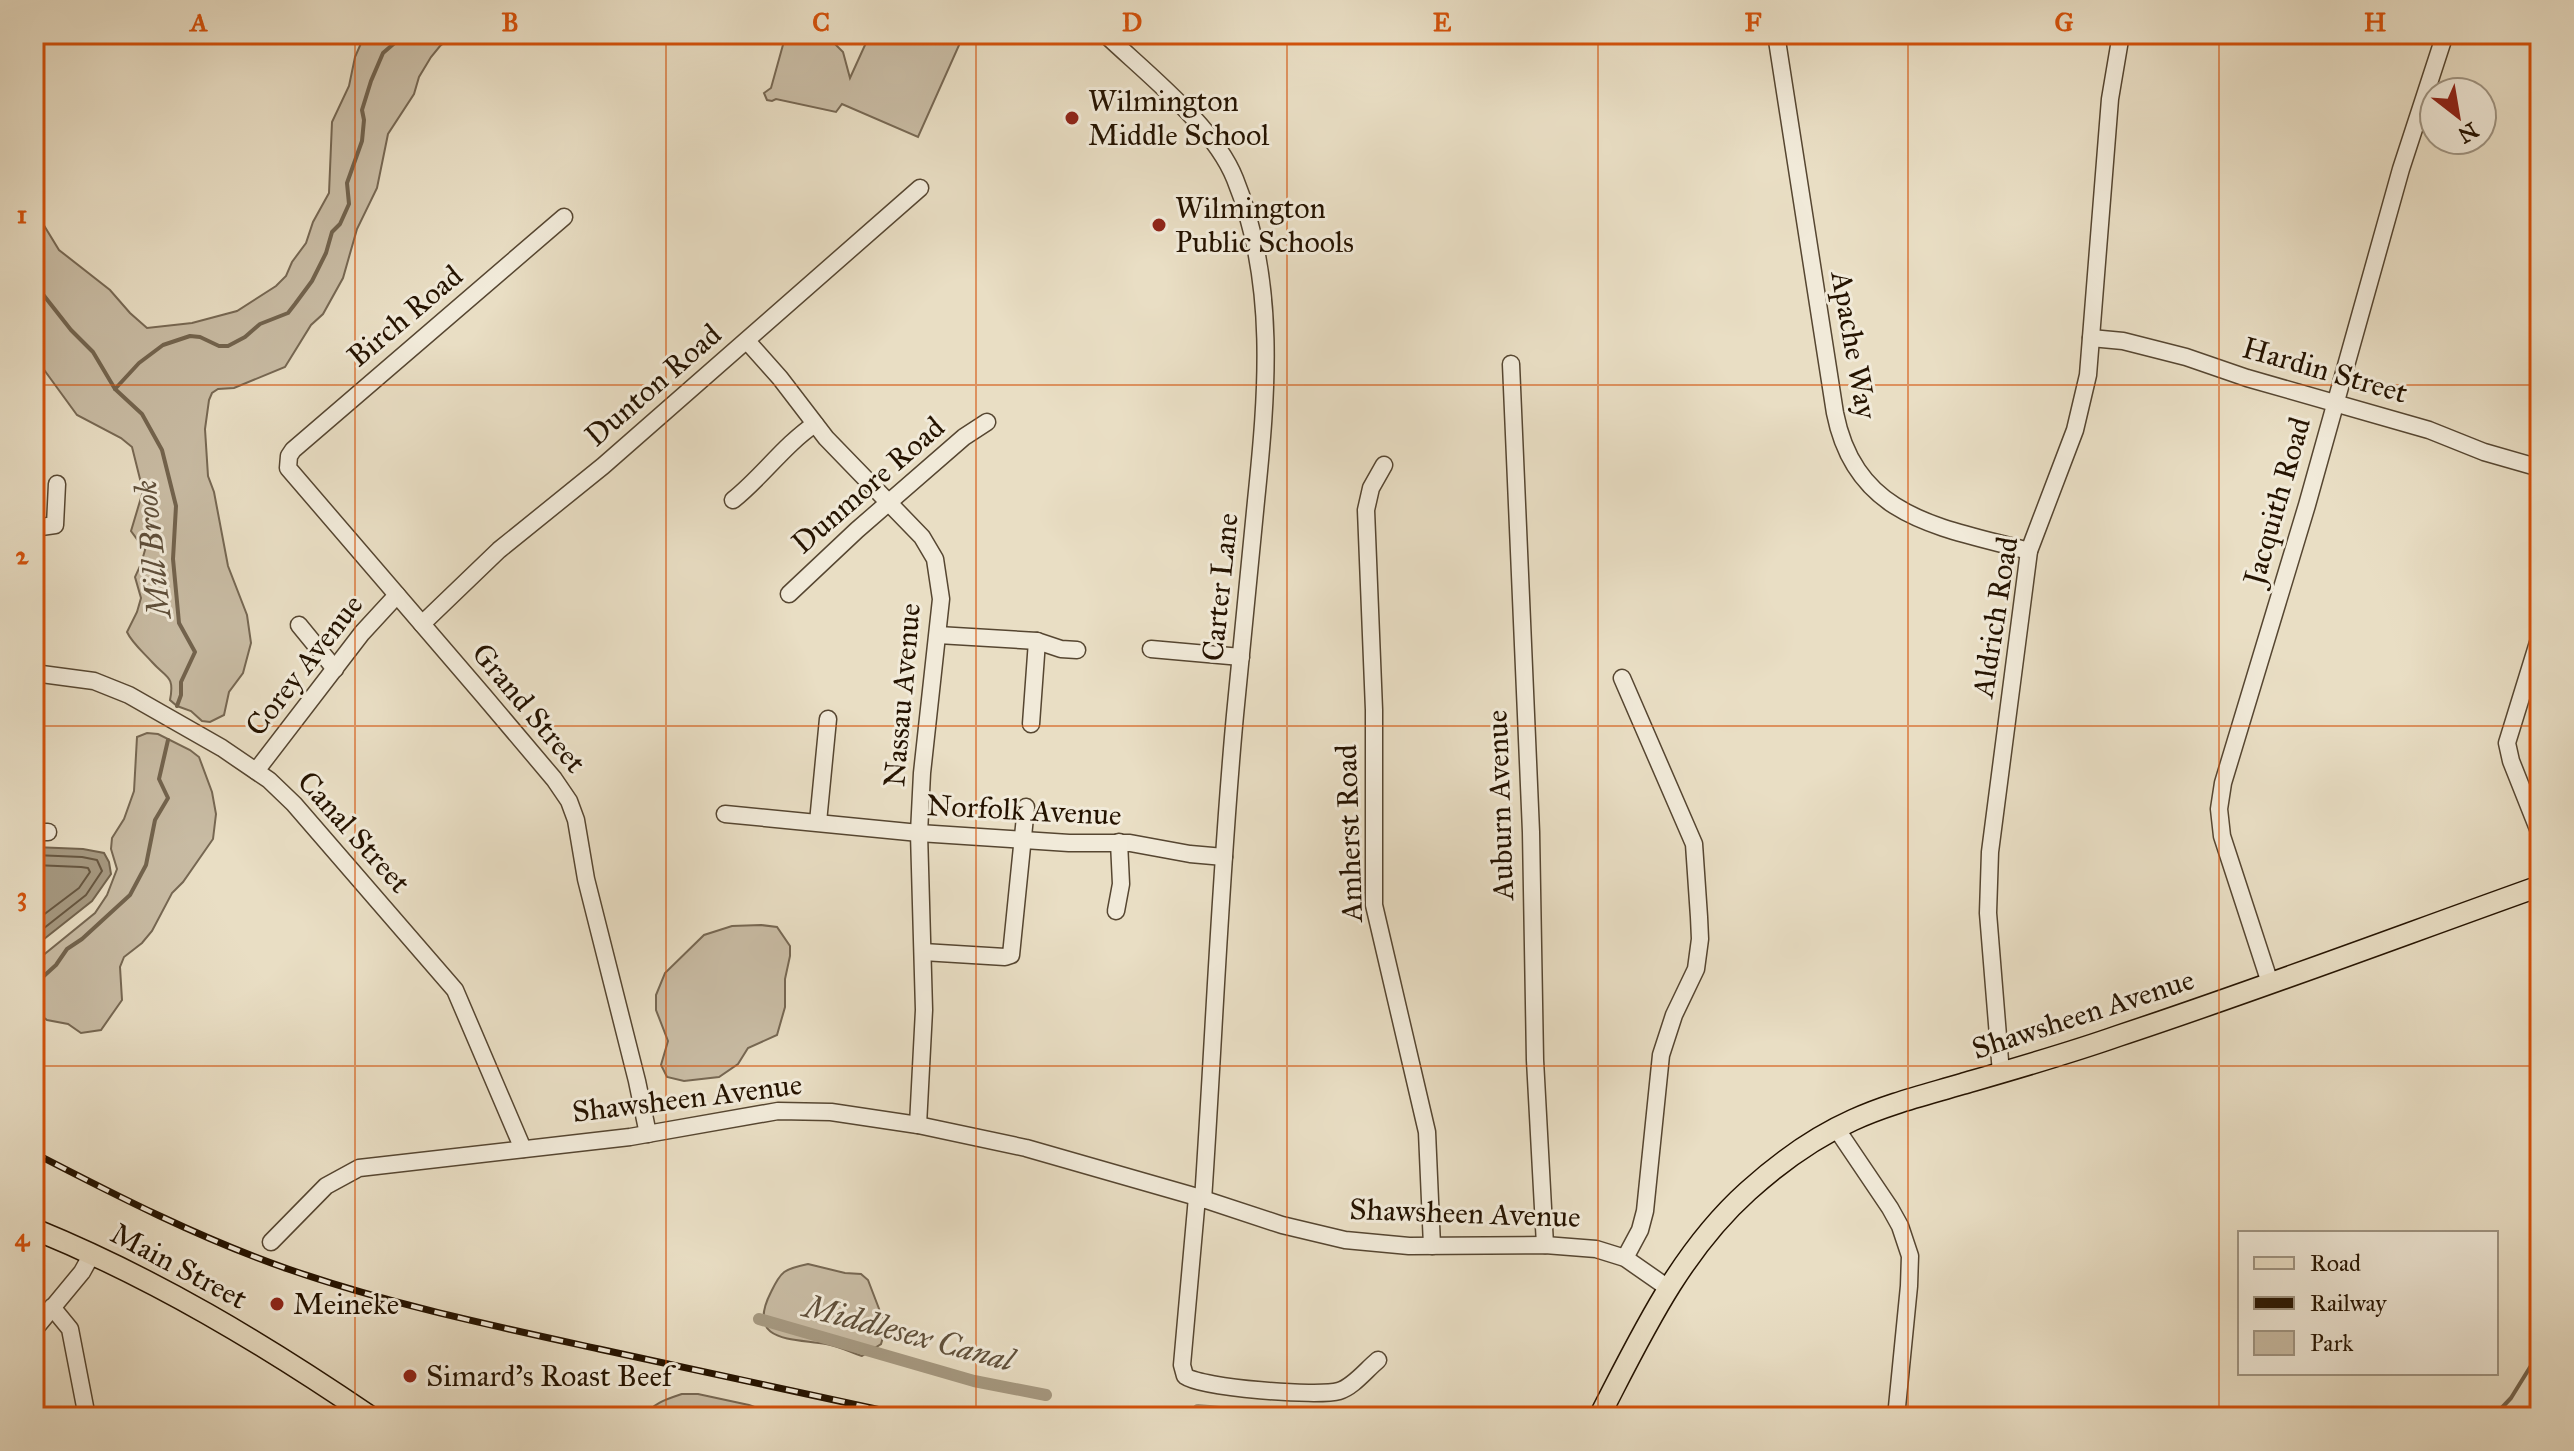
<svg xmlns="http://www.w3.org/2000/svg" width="2574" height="1451" font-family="'IM FELL Great Primer',serif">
  <rect width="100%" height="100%" fill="#e9dec4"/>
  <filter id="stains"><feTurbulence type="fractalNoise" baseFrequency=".0025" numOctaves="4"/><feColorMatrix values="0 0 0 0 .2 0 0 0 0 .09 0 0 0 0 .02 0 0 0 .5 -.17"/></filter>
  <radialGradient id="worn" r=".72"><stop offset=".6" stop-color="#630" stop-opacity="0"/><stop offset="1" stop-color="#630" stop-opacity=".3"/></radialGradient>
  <g fill="#c8bba3" stroke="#766752" stroke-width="2">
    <path d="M365,34H455L440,46L431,57L419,77L414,94L388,134L377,188L357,229L343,278L323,314L311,325L285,367L234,388L218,389L212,393L209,400L205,429L208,476L214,492L228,566L247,615L251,643L243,673L229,692L224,715L210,722L202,721L191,711L177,706L170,700C175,675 166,678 152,662C144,653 132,643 127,632L137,612L141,598L135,577L141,564L145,550L131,531L143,491L132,447L121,438L77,415L34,356V209L59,250L110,290L130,313L147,328L192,323L237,311L276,286L286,276L292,262L306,243L313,222L329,193L332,122L349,86L355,57Z"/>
    <polygon points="786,34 825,34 843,52 850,78 870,34 964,34 918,137 842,104 836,112 776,99 772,101 767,100 764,93 771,88"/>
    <polygon points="147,733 158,734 190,750 199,757 212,792 216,814 213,839 183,882 172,893 152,931 142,943 124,957 120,967 122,1000 101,1030 81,1033 68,1024 47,1020 34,1010 34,965 41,957 95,913 107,895 117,869 111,849 112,838 124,819 134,791 137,737"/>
    <polygon points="761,925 777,927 790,946 790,956 785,979 785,1007 777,1035 748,1048 738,1064 719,1077 684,1081 667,1077 661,1065 668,1041 656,1010 656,995 665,973 704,935 732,926"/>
    <path d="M808,1264L845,1273L861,1274L868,1280L886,1327L881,1344L862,1356C850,1352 838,1346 826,1344C792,1338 745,1343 771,1292C781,1271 784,1269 808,1264Z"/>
    <path d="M682,1394H698L749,1405L755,1407L761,1415L759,1417H644C653,1403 667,1399 682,1394Z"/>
  </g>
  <polygon fill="#a69981" stroke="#72634d" stroke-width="2" points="34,847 83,849 104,853 109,862 111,874 92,901 34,947"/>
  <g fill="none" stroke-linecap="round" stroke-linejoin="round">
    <g stroke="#665640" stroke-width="2">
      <polyline points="34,855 82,857 97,860 102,871 86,895 34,936"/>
      <polyline points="34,865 81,867 88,868 90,872 79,888 34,922"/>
    </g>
    <g stroke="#72634d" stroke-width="4">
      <polyline points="34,283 71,330 93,352 115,389 142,414 162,450 176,506 173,559 179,623 195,652 181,682 181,695 177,706"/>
      <polyline points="115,389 139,363 163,345 190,336 200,337 219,346 228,346 245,337 260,324 288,313 295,304 312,281 326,253 332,232 340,224 349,204 347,183 362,141 364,120 362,110 371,81 383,53 405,34"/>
      <polyline points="34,985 56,965 67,949 82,939 130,895 146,865 155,820 168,798 159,779 168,740"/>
      <polyline points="2493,1417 2511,1398 2540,1351"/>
    </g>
    <g stroke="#a69981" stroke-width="12">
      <polyline points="759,1319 974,1381 1046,1395"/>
      <polyline points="1198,1410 1274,1417"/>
    </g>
    <defs>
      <g id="minor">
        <path d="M1105,34C1147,74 1214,126 1235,179C1277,282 1267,394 1256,501C1249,572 1242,644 1235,715C1220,876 1214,1038 1203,1200"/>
        <path d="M1776,34L1835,413C1856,519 1941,527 2029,551"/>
        <polyline points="564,217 293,450 289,456 288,468 483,695 554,779 569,801 576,820 586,879 637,1081 648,1134"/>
        <polyline points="2091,338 2123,341 2186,357 2247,378 2429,430 2484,452 2540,468"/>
        <polyline points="747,341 780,378 826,438 922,537 935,559 941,599 922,773 919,833 924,1010 918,1125"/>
        <polyline points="1511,364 1531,832 1535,1060 1545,1245"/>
        <polyline points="1384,465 1371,488 1366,510 1374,710 1374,905 1427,1132 1432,1246"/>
        <path d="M733,500C762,477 784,445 815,424"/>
        <polyline points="34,528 55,525 57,484"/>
        <polyline points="789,594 857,530 964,437 987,422"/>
        <polyline points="422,624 499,550 603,466 920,188"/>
        <polyline points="299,625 335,669"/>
        <polyline points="938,635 1037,641 1061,649 1077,650"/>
        <polyline points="2540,636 2507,743 2511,761 2540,834"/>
        <polyline points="1151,649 1241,657"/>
        <polyline points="34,673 94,681 129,695 222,748 269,780 294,804 455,990 523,1149"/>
        <polyline points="1622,678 1694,844 1699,917 1700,939 1696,969 1674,1015 1661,1055 1645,1211 1640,1230 1625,1258"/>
        <polyline points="1031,724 1037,641"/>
        <polyline points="256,771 362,633 397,595"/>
        <polyline points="725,814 919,833 1069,843 1130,843 1190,854 1224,857"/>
        <polyline points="818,822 828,719"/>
        <polyline points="34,832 48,832"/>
        <polyline points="1116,911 1121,884 1119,842"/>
        <polyline points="923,952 1005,957 1011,955 1026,807"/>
        <polyline points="2270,983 2222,836 2219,809 2223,783 2307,505 2401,169 2445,34"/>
        <polyline points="2001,1073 1988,913 1990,852 2029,551 2075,430 2088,375 2110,99 2121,34"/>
        <polyline points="1836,1128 1890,1208 1900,1226 1910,1256 1909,1286 1896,1417"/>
        <path d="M1197,1197L1182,1365L1185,1376C1202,1388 1318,1397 1339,1391C1353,1387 1366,1370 1378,1360"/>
        <polyline points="271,1242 326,1186 359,1168 630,1137 778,1111 831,1112 918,1125 1026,1148 1197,1197 1282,1225 1345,1240 1409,1246 1545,1245 1596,1249 1625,1258 1668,1288"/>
        <polyline points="52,1307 70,1329 87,1417"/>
        <polyline points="34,1330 82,1272 92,1254"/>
      </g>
      <g id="major">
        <path d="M34,1229C154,1278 264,1344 371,1417"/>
        <path d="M1599,1417C1641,1336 1679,1253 1748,1191C1779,1163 1815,1137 1853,1120C1888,1104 1925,1095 1962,1084C2014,1069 2067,1054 2118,1036C2260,989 2400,936 2540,886"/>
      </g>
    </defs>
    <use href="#minor" stroke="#564631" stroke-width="19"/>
    <use href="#major" stroke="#251300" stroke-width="23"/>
    <use href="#minor" stroke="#f1ead9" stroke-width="16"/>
    <use href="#major" stroke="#e9dec4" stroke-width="20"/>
    <defs>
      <path id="rail" d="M34,1153C117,1196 199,1238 288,1269C389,1304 494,1326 599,1349C704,1372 809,1394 913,1417"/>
    </defs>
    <use href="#rail" stroke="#251300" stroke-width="7"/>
    <use href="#rail" stroke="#f1ead9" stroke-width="4" stroke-dasharray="12" stroke-linecap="butt"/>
  </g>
  <path fill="none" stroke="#d4520b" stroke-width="2" stroke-opacity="0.55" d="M355,34V1417M666,34V1417M976,34V1417M1287,34V1417M1598,34V1417M1908,34V1417M2219,34V1417M34,385H2540M34,726H2540M34,1066H2540"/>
  <g fill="#8f2418" stroke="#f1ead9" stroke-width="3">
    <circle cx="1072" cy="118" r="8"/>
    <circle cx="1159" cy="225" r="8"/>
    <circle cx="277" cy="1304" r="8"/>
    <circle cx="410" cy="1376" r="8"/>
  </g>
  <g text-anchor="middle" stroke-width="6" stroke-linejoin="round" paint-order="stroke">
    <g font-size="30" fill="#251300" stroke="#f1ead9" text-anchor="start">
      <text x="1088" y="111">Wilmington<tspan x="1088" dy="34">Middle School</tspan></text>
      <text x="1175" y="218">Wilmington<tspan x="1175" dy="34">Public Schools</tspan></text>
      <text x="293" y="1314">Meineke</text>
      <text x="426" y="1386">Simard's Roast Beef</text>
    </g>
    <g font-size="30" fill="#251300" stroke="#f1ead9">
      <text transform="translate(405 316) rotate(-40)" y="10">Birch Road</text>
      <text transform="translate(1854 345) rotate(80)" y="10">Apache Way</text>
      <text transform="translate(2325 370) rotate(16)" y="10">Hardin Street</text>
      <text transform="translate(653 385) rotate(-41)" y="10">Dunton Road</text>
      <text transform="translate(868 485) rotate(-41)" y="10">Dunmore Road</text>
      <text transform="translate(2277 501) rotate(-74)" y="10">Jacquith Road</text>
      <text transform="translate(1220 587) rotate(-84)" y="10">Carter Lane</text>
      <text transform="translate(1995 617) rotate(-81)" y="10">Aldrich Road</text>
      <text transform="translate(304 665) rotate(-52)" y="10">Corey Avenue</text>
      <text transform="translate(902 695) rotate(-85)" y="10">Nassau Avenue</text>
      <text transform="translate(529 708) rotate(50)" y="10">Grand Street</text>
      <text transform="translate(1500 805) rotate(-92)" y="10">Auburn Avenue</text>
      <text transform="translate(1024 810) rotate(3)" y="10">Norfolk Avenue</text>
      <text transform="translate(354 832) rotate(48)" y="10">Canal Street</text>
      <text transform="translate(1349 833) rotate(-92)" y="10">Amherst Road</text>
      <text transform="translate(2083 1014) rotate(-18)" y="10">Shawsheen Avenue</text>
      <text transform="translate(687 1098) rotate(-7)" y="10">Shawsheen Avenue</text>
      <text transform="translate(1465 1213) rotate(2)" y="10">Shawsheen Avenue</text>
      <text transform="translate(179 1266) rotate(28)" y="10">Main Street</text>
    </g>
    <g font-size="32" font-style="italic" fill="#5f4f3a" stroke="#f1ead9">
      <text transform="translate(152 549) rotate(-96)" y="11">Mill Brook</text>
      <text transform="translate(909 1333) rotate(15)" y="11">Middlesex Canal</text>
    </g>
  </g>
  <rect width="2574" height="1451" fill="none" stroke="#e9dec4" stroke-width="88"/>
  <rect x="2238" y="1231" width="260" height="144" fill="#f1ead9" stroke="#9f9482" stroke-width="2"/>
  <rect x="2254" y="1257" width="40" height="12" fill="#e9dec4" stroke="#9f9482" stroke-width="2"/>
  <text x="2310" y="1271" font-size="24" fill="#251300">Road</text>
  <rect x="2254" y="1297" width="40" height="12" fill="#251300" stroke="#9f9482" stroke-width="2"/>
  <text x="2310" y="1311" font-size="24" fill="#251300">Railway</text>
  <rect x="2254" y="1331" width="40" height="24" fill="#c8bba3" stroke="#9f9482" stroke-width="2"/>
  <text x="2310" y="1351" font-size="24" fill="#251300">Park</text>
  <g transform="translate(2458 116) rotate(149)"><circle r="38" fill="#f1ead9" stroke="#9f9482" stroke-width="2"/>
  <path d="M0-6L14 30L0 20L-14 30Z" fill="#8f2418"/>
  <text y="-12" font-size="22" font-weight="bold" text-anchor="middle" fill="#251300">N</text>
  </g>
  <rect x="44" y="44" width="2486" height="1363" fill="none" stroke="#d4520b" stroke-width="3"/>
  <g font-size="26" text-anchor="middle" font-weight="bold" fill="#d4520b">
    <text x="199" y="31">A</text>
    <text x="510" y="31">B</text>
    <text x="821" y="31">C</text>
    <text x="1132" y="31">D</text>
    <text x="1442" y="31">E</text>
    <text x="1753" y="31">F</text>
    <text x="2064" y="31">G</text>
    <text x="2375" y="31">H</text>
    <text x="22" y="223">1</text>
    <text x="22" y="564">2</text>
    <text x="22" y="905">3</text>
    <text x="22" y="1246">4</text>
  </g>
  <rect width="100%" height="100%" filter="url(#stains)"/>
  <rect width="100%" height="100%" fill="url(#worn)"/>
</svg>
